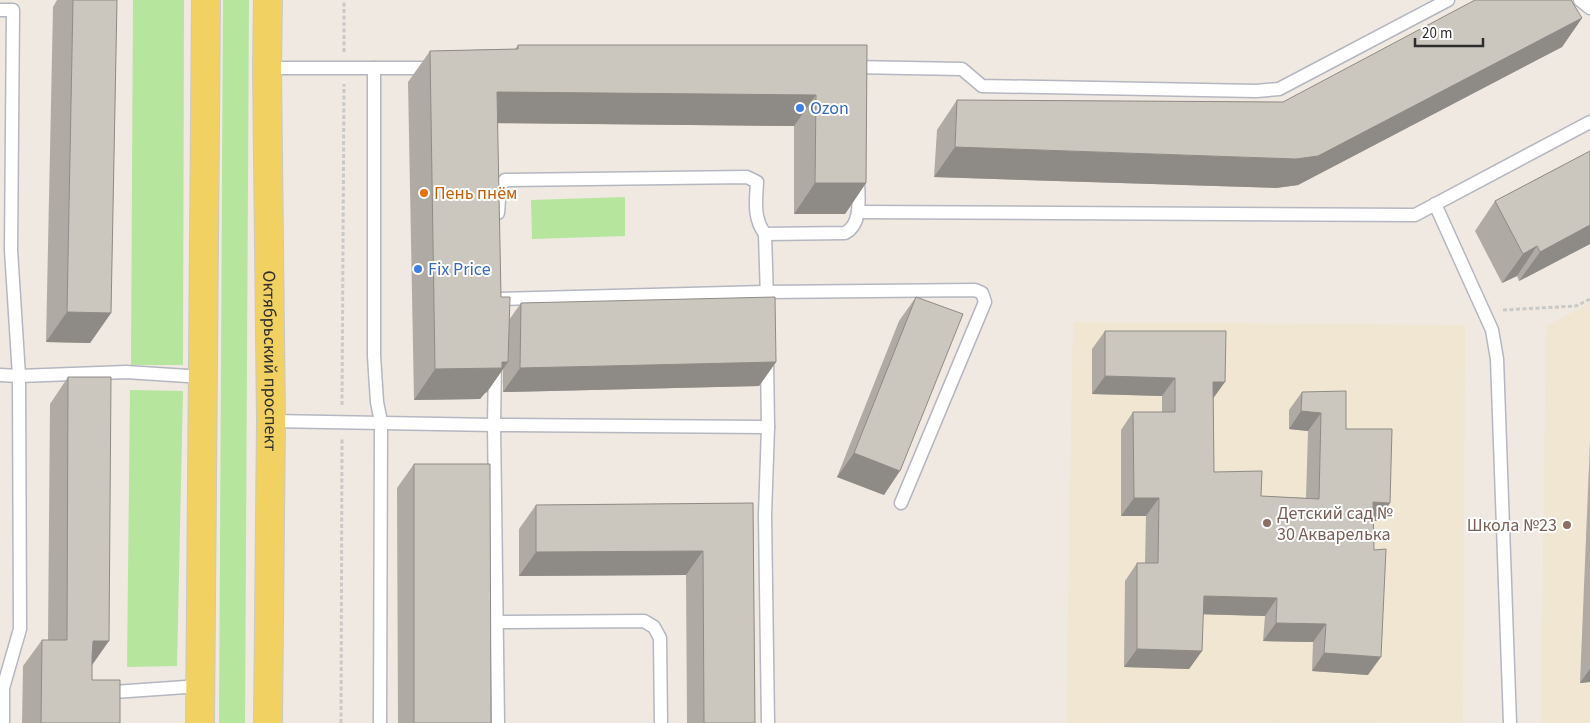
<svg xmlns="http://www.w3.org/2000/svg" width="1590" height="723" font-family="'Source Sans 3',sans-serif">
  <rect width="100%" height="100%" fill="#efe9e1"/>
  <g fill="#f0e6d1">
    <polygon points="1590,303 1590,723 1541,723 1546,326"/>
    <polygon points="1073,322 1465,325 1463,722 1066,723"/>
  </g>
  <g fill="#b6e59e">
    <polygon points="133,0 184,0 183,365 131,365"/>
    <polygon points="223,0 249,0 245,723 219,723"/>
    <polygon points="625,197 625,236 532,239 531,200"/>
    <polygon points="130,390 183,391 177,666 127,667"/>
  </g>
  <g fill="none" stroke-linecap="round" stroke-linejoin="round">
    <defs>
      <g id="service">
        <polyline points="1580,0 1590,8"/>
        <polyline points="0,10 13,10 11,250 19,376 126,372 203,377"/>
        <polyline points="852,67 962,69 982,86 1256,91 1279,89 1448,0"/>
        <polyline points="267,68 435,68"/>
        <polyline points="374,68 374,356 377,402 381,422 380,723"/>
        <polyline points="1435,204 1492,330 1497,359 1510,723"/>
        <polyline points="858,212 1415,215 1590,122"/>
        <path d="M498,213L500,187L505,180L747,177L757,182C756,201 753,218 765,234L845,233C863,224 858,196 858,179"/>
        <polyline points="765,234 767,299"/>
        <polyline points="496,299 766,292 975,290 982,293 985,302 901,503"/>
        <polyline points="767,359 768,427 765,515 768,723"/>
        <polyline points="495,363 494,425 498,723"/>
        <polyline points="0,375 19,376 20,629 3,688 3,723"/>
        <polyline points="271,421 494,425 768,427"/>
        <polyline points="496,622 644,621 654,627 660,638 661,723"/>
        <polyline points="105,690 114,692 200,686"/>
      </g>
      <g id="primary">
        <path id="s1" d="M268,0L267,68L271,421L268,723"/>
        <polyline points="200,723 206,0"/>
      </g>
    </defs>
    <use href="#service" stroke="#b4b7c1" stroke-width="15"/>
    <use href="#primary" stroke="#c9c9c9" stroke-width="30"/>
    <g stroke="#c9c9c9" stroke-width="3" stroke-dasharray="4 2.5" stroke-linecap="butt">
      <polyline points="344,52 344,0"/>
      <polyline points="1503,310 1576,306 1590,299"/>
      <polyline points="342,405 344,84"/>
      <polyline points="341,723 342,439"/>
    </g>
    <use href="#service" stroke="#fff" stroke-width="12"/>
    <use href="#primary" stroke="#f2d163" stroke-width="28"/>
  </g>
  <g fill="#afaba4">
    <polygon points="57,0 117,0 111,313 90,343 46,342 53,7"/>
    <polygon points="1582,18 1562,47 1298,185 1276,188 934,177 937,130 957,100 1283,102"/>
    <polygon points="518,45 867,45 866,183 845,214 794,214 794,126 497,123 501,297 509,320 521,303 776,362 759,386 503,392 503,369 487,392 485,393 480,399 414,400 408,82 430,51 515,49"/>
    <polygon points="1590,151 1590,244 1519,281 1517,276 1502,283 1475,231 1495,201"/>
    <polygon points="916,297 884,495 837,477 899,321"/>
    <polygon points="1105,331 1213,399 1214,472 1261,496 1306,498 1308,431 1289,429 1289,410 1302,392 1346,429 1378,521 1373,521 1368,675 1312,671 1313,642 1263,641 1265,616 1203,614 1202,651 1189,669 1124,667 1125,581 1137,563 1145,563 1146,516 1121,516 1121,430 1133,412 1162,412 1162,396 1092,394 1092,349"/>
    <polygon points="68,377 92,665 92,680 120,723 22,723 23,666 42,640 48,640 50,404"/>
    <polygon points="1590,441 1590,682 1580,683"/>
    <polygon points="414,464 491,723 398,723 397,488"/>
    <polygon points="753,503 755,723 687,723 686,575 519,576 519,529 536,505"/>
  </g>
  <g fill="#8e8b86">
    <polygon points="1582,18 1562,47 1298,185 1276,188 934,177 955,147 1296,159"/>
    <polygon points="497,92 816,95 794,126 475,123"/>
    <polygon points="815,183 866,183 845,214 794,214"/>
    <polygon points="1590,225 1590,244 1519,281 1540,252"/>
    <polygon points="1537,246 1517,276 1502,283 1523,254"/>
    <polygon points="67,312 111,313 90,343 46,342"/>
    <polygon points="502,362 508,362 487,392 485,393 480,399 414,400 435,369"/>
    <polygon points="776,362 759,386 503,392 520,368"/>
    <polygon points="1105,376 1175,378 1162,396 1092,394"/>
    <polygon points="1213,382 1225,382 1212,400"/>
    <polygon points="1301,411 1321,413 1308,431 1289,429"/>
    <polygon points="854,453 900,471 884,495 837,477"/>
    <polygon points="1134,498 1159,498 1146,516 1121,516"/>
    <polygon points="1373,502 1390,503 1378,521 1360,520"/>
    <polygon points="703,551 686,575 519,576 536,552"/>
    <polygon points="1204,596 1277,598 1265,616 1191,614"/>
    <polygon points="1276,623 1326,624 1313,642 1263,641"/>
    <polygon points="93,641 109,641 90,668"/>
    <polygon points="1137,649 1202,651 1189,669 1124,667"/>
    <polygon points="1324,653 1381,657 1368,675 1312,671"/>
    <polygon points="1590,669 1590,682 1580,683"/>
  </g>
  <g fill="#cbc7bf" stroke="#8e8b86">
    <polygon points="73,0 117,0 111,313 67,312"/>
    <polygon points="1475,0 1571,0 1582,18 1318,156 1296,159 955,147 957,100 1283,102"/>
    <polygon points="518,45 867,45 866,183 815,183 816,95 497,92 501,297 510,297 508,362 502,362 502,368 435,369 430,51 518,49"/>
    <polygon points="1590,151 1590,225 1540,252 1537,246 1523,254 1495,201"/>
    <polygon points="775,297 776,362 520,368 521,303"/>
    <polygon points="916,297 963,314 900,471 854,453"/>
    <polygon points="1105,331 1226,331 1225,382 1213,382 1214,472 1262,471 1261,496 1319,499 1321,413 1301,411 1302,392 1346,391 1346,429 1392,429 1390,503 1373,502 1374,550 1386,549 1381,657 1324,653 1326,624 1276,623 1277,598 1204,596 1202,651 1137,649 1137,563 1158,563 1159,498 1134,498 1133,412 1175,412 1175,378 1105,376"/>
    <polygon points="68,377 111,377 109,641 93,641 92,657 92,680 120,680 120,723 41,723 42,640 67,640"/>
    <polygon points="414,464 490,464 491,723 414,723"/>
    <polygon points="753,503 755,723 704,723 703,551 536,552 536,505"/>
  </g>
  <g fill="#3f7fe0" stroke="#fff" stroke-width="2">
    <circle cx="800" cy="108" r="5"/>
    <circle cx="418" cy="269" r="5"/>
  </g>
  <circle fill="#e8710a" stroke="#fff" stroke-width="2" cx="424" cy="193" r="5"/>
  <g fill="#8d6e63" stroke="#fff" stroke-width="2">
    <circle cx="1267" cy="523" r="5"/>
    <circle cx="1567" cy="525" r="5"/>
  </g>
  <g text-anchor="middle" stroke-width="4" stroke-linejoin="round" paint-order="stroke">
    <g font-size="18" fill="#366cbe" stroke="#fff" text-anchor="start">
      <text x="810" y="114">Ozon</text>
      <text x="428" y="275">Fix Price</text>
    </g>
    <g font-size="18" fill="#c56008" stroke="#fff" text-anchor="start">
      <text x="434" y="199">Пень пнём</text>
    </g>
    <g font-size="18" fill="#2e2e2e" stroke="#fff">
      <text dy="6" stroke="none"><textPath href="#s1" startOffset="361">Октябрьский проспект</textPath></text>
    </g>
    <g font-size="18" fill="#785e54" stroke="#fff" text-anchor="start">
      <text x="1277" y="519">Детский сад №<tspan x="1277" dy="21">30 Акварелька</tspan></text>
      <text x="1557" y="531" text-anchor="end">Школа №23</text>
    </g>
  </g>
  <path d="M1415 38v8h68v-8" fill="none" stroke="#2e2e2e" stroke-width="2.5"/>
  <text x="1422" y="38" font-size="15" fill="#2e2e2e" stroke="#ffffff" stroke-width="4" paint-order="stroke">20 m</text>
</svg>
